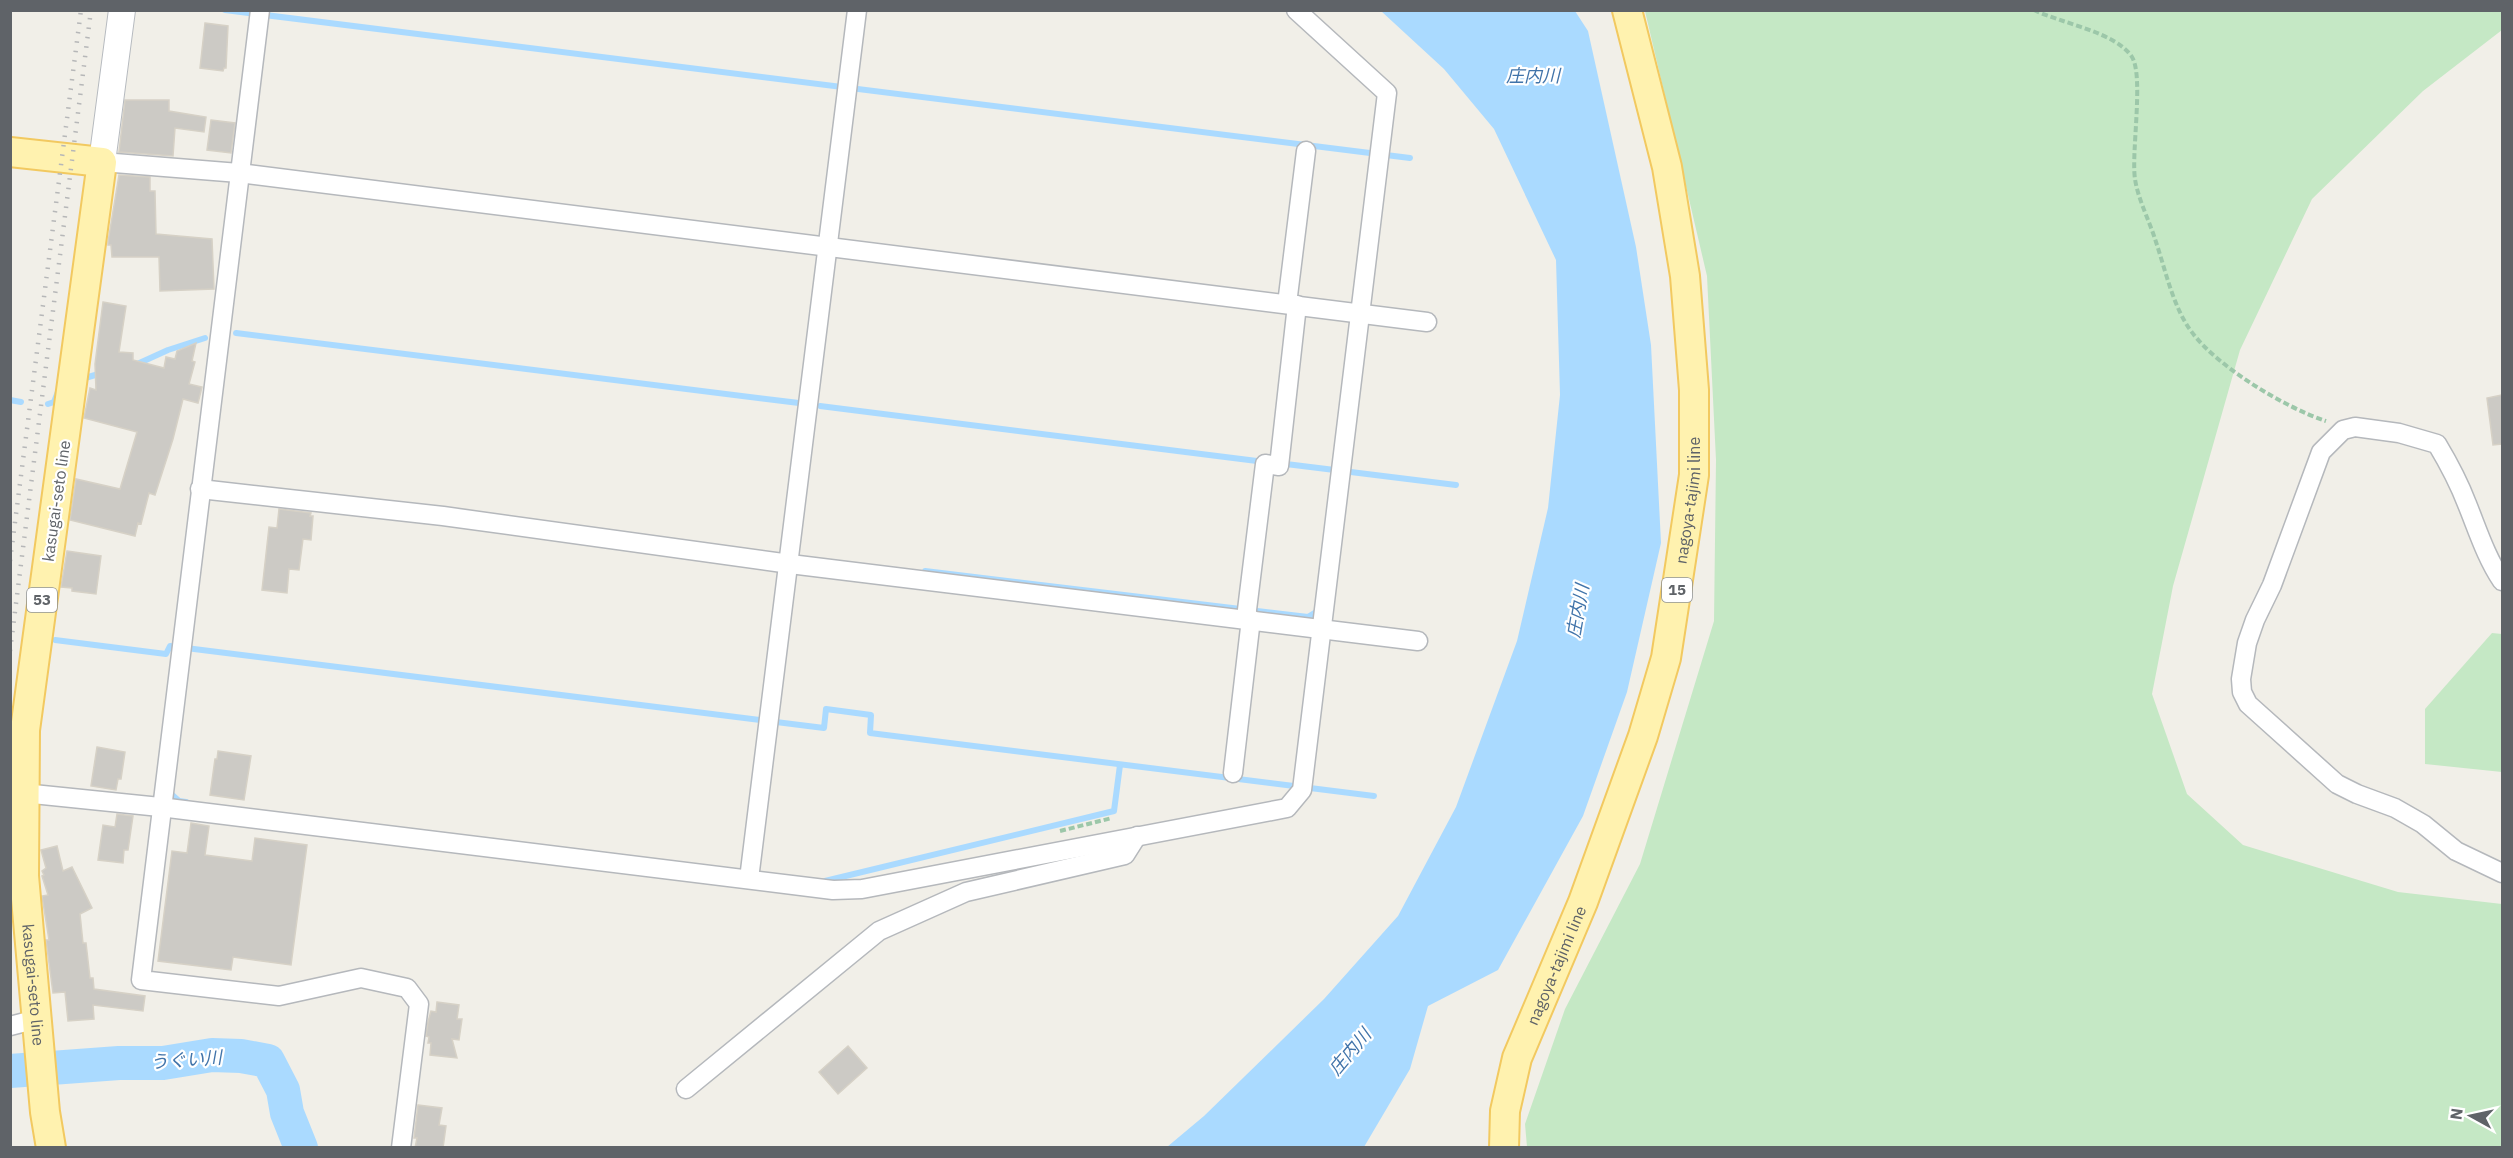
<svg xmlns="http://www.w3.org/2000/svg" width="2513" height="1158" font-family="'IBM Plex Sans','Noto Sans JP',sans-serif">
  <rect width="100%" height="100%" fill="#f1efe8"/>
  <g fill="#c5e8c5">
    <polygon points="1645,11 2502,11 2502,30 2423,91 2312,199 2240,350 2173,586 2152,694 2187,794 2243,845 2398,892 2502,904 2502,1147 1527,1147 1525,1124 1565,1009 1640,864 1714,621 1716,460 1707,276"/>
    <polygon points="2492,633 2502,634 2502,772 2425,764 2425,709"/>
  </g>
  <polygon fill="#aadaff" points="1381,11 1575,11 1588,31 1636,247 1651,345 1661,543 1627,692 1583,816 1498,970 1428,1006 1410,1069 1364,1147 1167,1147 1204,1116 1324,999 1398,916 1456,807 1517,641 1548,508 1560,395 1556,260 1494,129 1444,69"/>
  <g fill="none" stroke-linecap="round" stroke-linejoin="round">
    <g stroke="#aadaff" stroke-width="6">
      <polyline points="225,10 1410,158"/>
      <polyline points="236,333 799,403"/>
      <polyline points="135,365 168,350 205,338"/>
      <polyline points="85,378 102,373"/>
      <polyline points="10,400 21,402"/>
      <polyline points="48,404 54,402 59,389"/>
      <polyline points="820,406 1257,461"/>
      <polyline points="1286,464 1456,485"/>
      <polyline points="925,571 1308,617 1316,612"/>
      <polyline points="55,640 166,654 170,646 824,728 826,709 871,715 870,733 1374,796"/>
      <polyline points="170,793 179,801 186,802"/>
      <polyline points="825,881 1114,811 1120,765"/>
    </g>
    <polyline stroke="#aadaff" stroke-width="34" points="10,1071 119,1063 163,1063 212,1055 241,1056 268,1061 283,1090 287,1113 301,1148"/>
  </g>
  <g fill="#cccac5" stroke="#d6d1c6" stroke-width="1.5">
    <polygon points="205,23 228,26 226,68 224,68 223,71 200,68"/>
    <polygon points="125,100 169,100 169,111 206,117 204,132 175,128 173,156 119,152"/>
    <polygon points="211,120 235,123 231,153 207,150"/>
    <polygon points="119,175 150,177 150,191 155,191 156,234 212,239 214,289 160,291 159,257 112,257 111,245 108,245 108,242"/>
    <polygon points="103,302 126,306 119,352 133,353 133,360 164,368 166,357 175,359 177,351 196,343 192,361 195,362 189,384 202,387 198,403 183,399 173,439 155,495 149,493 141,524 138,523 135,536 70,520 76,479 120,489 137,432 84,418 90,388 96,390 95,364"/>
    <polygon points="2502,395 2502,444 2493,445 2487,398"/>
    <polygon points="279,509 311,513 310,516 313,516 311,540 303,539 299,570 289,569 287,593 262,590 269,527 277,528"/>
    <polygon points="67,551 101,556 96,594 72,591 72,588 61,587"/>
    <polygon points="97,747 125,752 121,779 118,779 116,790 91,786"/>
    <polygon points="218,751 251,756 244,800 210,795 215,759 217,759"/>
    <polygon points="117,814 133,816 128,850 124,850 123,863 98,860 103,825 115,827"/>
    <polygon points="191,823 209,826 205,855 252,861 255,838 307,845 291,965 233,957 231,970 158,961 172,851 187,853"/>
    <polygon points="57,846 63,871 72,867 92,908 80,914 83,943 86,943 90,978 93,978 94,989 145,996 143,1011 93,1005 94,1019 68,1021 65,992 53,993 46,940 49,940 42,896 48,895 42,876 44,875 42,871 46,868 41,850"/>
    <polygon points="437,1002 459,1005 457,1019 462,1019 459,1040 452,1039 457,1058 430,1055 431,1043 428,1043 429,1037 426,1036 428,1022 431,1011 436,1012"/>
    <polygon points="848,1046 867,1068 838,1094 819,1072"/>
    <polygon points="418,1105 442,1108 439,1125 446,1126 443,1148 415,1148 417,1138 414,1138"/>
  </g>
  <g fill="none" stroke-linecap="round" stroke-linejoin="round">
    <defs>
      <g id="minor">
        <polyline points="260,10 141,980 279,996 361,978 407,988 419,1004 401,1148"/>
        <polyline points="102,162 239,173 1427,322"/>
        <polyline points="1287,304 1306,151"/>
        <polyline points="200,489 443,516 790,564 1418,641"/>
        <path d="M2502,581C2486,557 2478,531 2467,504C2459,483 2449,464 2437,444L2399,433L2355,427L2343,430L2321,452L2272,585L2255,620L2247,643L2241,679L2242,692L2248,704L2337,784L2357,794L2395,808L2423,824L2456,851L2502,873"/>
        <polyline points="1246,618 1265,464 1279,466 1297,305"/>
        <polyline points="1233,773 1251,619"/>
        <polyline points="23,793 160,807 833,890 862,889 1287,808 1302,790 1387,93 1296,10"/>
        <polyline points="749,879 857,10"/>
        <polyline points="10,1026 37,1019"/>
        <polyline points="686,1089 879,931 966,892 1125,855 1137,836"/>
      </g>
      <polyline id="secondary" points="102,162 122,10"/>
      <g id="primary">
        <path id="s1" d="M10,152L102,162L25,730L24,876L45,1112L51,1148"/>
        <path id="s2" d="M1504,1148L1505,1111L1517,1058L1583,902L1643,736L1666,658L1694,475V390L1685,276L1667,167L1627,10"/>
      </g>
    </defs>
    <use href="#minor" stroke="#b5b8bc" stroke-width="21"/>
    <use href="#secondary" stroke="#b6babf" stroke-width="28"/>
    <use href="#primary" stroke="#f2c960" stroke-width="32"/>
    <g stroke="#9cc7a9" stroke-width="4" stroke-dasharray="6 3" stroke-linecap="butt">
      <path d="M2034,10C2060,23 2116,32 2132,57C2144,76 2131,153 2135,179C2138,199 2149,220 2155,239C2166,271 2173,309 2194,335C2221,369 2286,408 2326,421"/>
      <polyline points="1060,831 1112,818"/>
    </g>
    <use href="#minor" stroke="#fff" stroke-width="18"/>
    <use href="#secondary" stroke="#fff" stroke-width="26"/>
    <use href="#primary" stroke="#fff2af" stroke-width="28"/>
    <g stroke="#b6b7b8" stroke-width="4.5" stroke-dasharray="1.5 8" stroke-linecap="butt">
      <polyline points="10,561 81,10"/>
      <polyline points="10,651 91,10"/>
    </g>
  </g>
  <g text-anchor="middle" stroke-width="4.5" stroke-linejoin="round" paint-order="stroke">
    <g fill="#fff" stroke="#8f9295" stroke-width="1.5">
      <rect x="1662" y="578" width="30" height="24" rx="4.5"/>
      <rect x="27" y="588" width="30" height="24" rx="4.5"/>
    </g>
    <g font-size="15" font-weight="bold" fill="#5f6368">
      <text x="1677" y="595">15</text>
      <text x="42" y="605">53</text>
    </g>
    <g font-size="16" fill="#5f6368" stroke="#fff">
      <text dy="6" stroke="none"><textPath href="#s2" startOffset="678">nagoya-tajimi line</textPath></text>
      <text transform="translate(56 501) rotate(-82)" y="6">kasugai-seto line</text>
      <text dy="6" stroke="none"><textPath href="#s2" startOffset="192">nagoya-tajimi line</textPath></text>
      <text dy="6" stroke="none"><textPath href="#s1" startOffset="921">kasugai-seto line</textPath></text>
    </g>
    <g font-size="18" font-style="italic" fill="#4174aa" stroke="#fff">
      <text x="1533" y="82">庄内川</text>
      <text transform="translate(1578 611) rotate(-80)" y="6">庄内川</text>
      <text transform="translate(1350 1052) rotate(-50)" y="6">庄内川</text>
      <text transform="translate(186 1060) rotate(-4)" y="6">うぐい川</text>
    </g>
  </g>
  <rect width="2513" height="1158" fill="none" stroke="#5f6368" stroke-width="24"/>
  <g transform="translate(2471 1116) rotate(278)" stroke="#ffffff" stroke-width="4.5" paint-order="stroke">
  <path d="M0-4.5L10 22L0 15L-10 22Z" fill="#5f6368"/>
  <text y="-9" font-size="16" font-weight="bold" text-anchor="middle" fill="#5f6368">N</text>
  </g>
</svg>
